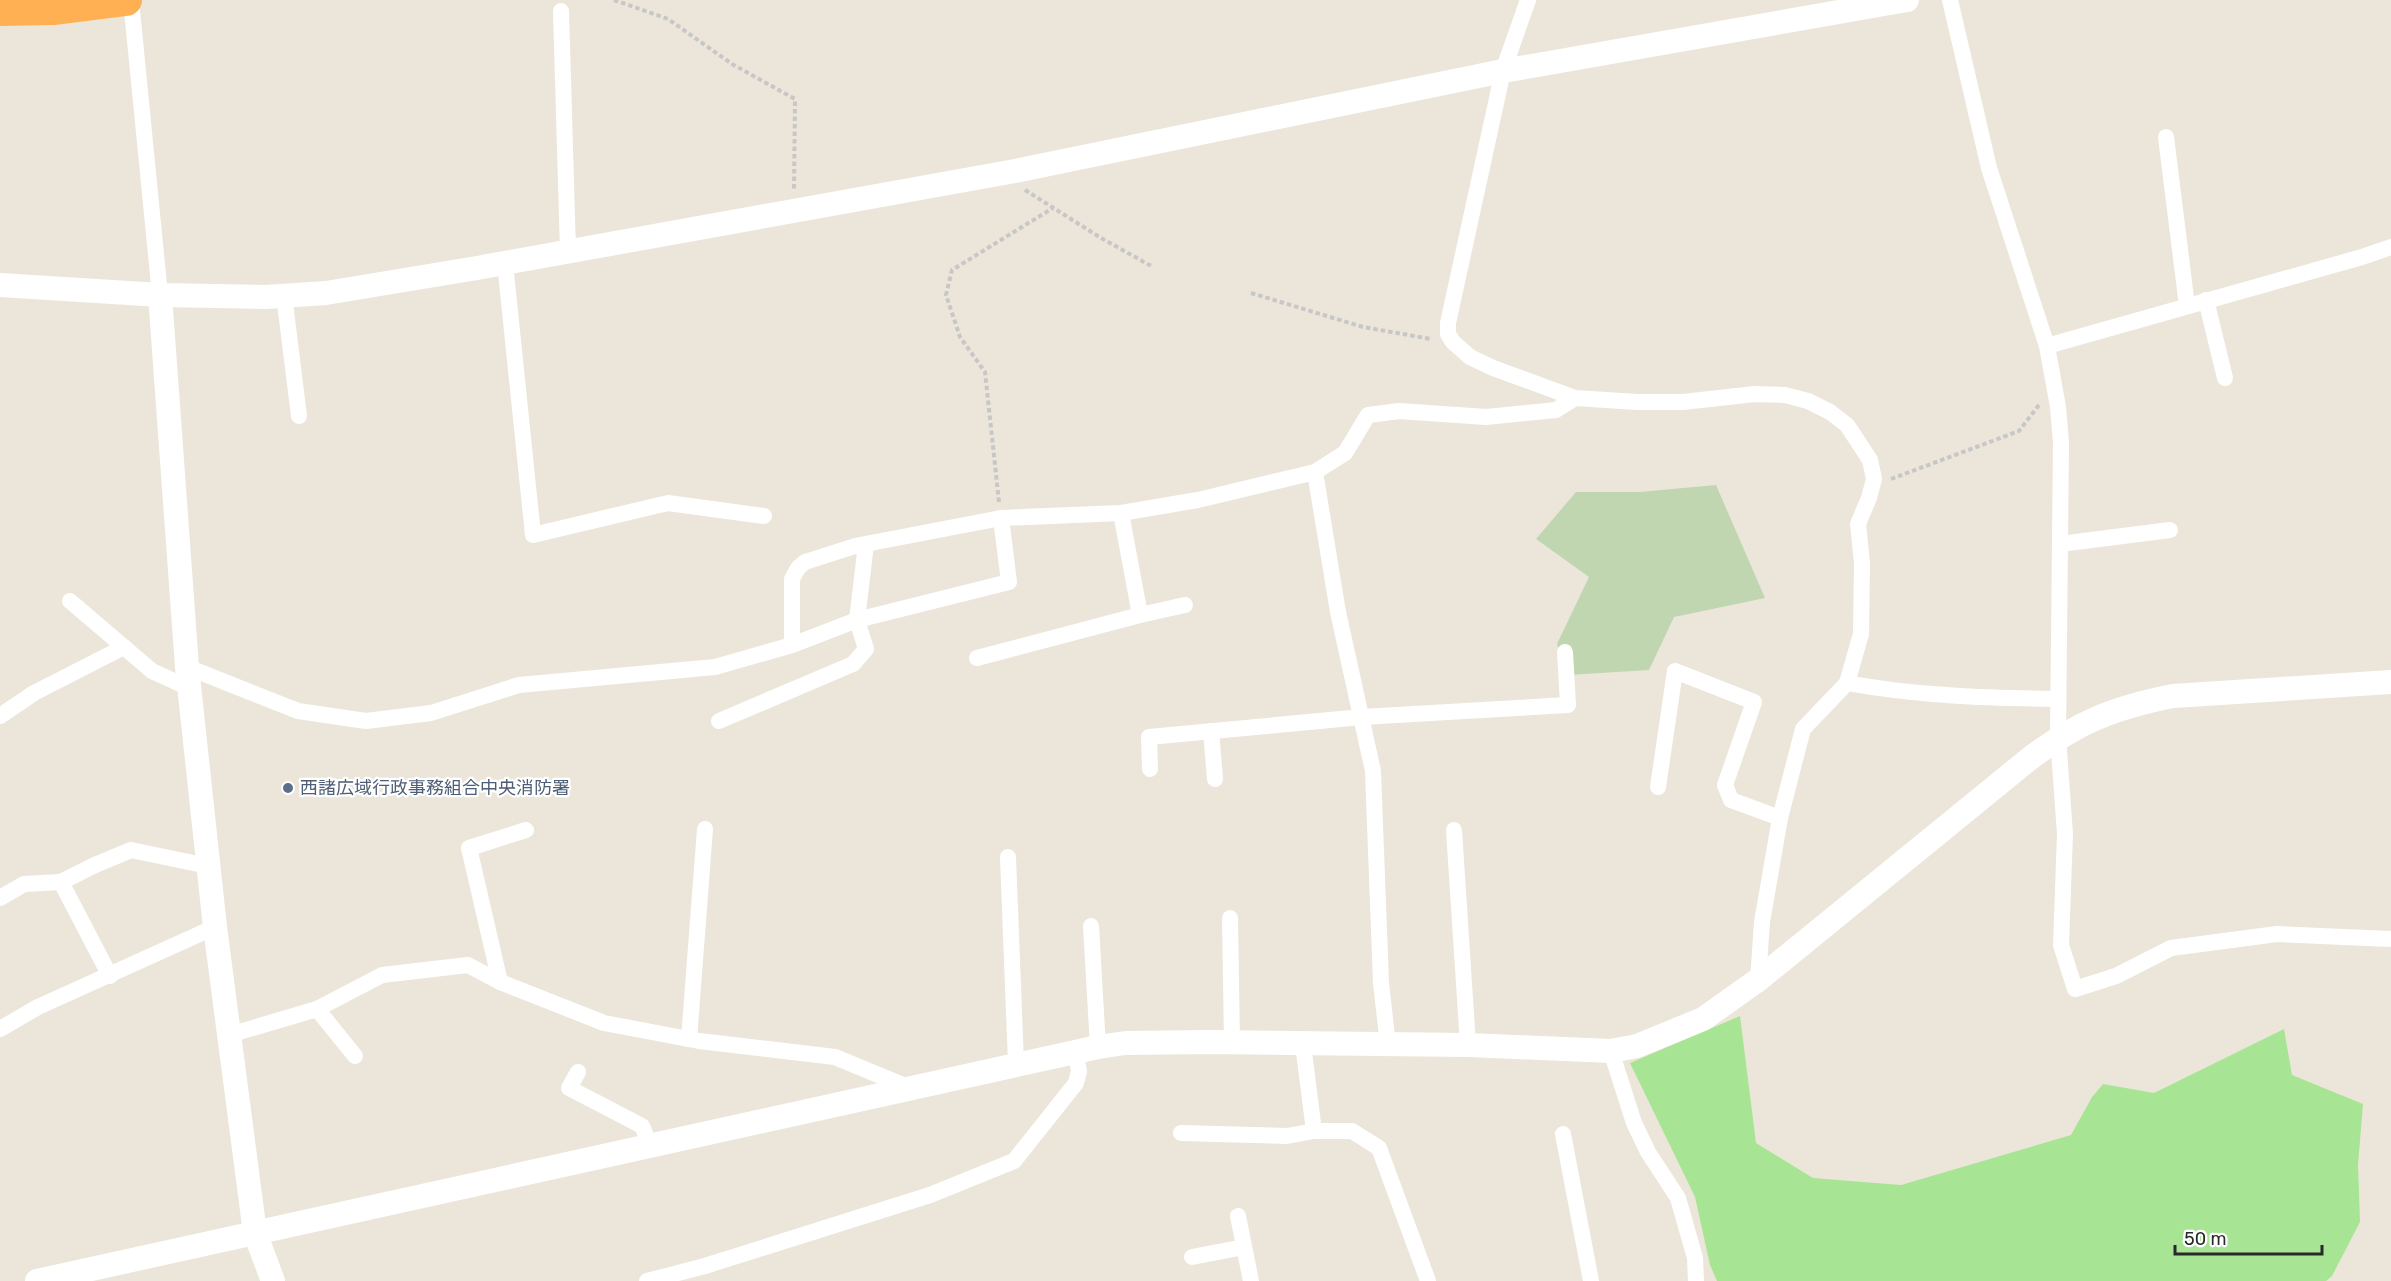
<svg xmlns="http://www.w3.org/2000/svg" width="2391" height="1281" font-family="Rubik,'Noto Sans JP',sans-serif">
  <rect width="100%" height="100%" fill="#ece6da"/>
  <polygon fill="#a7e594" points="1740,1016 1756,1143 1813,1178 1901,1185 2071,1135 2092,1097 2103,1084 2154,1093 2284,1029 2292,1075 2363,1104 2358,1165 2360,1222 2332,1276 2326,1281 1717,1281 1710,1265 1695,1197 1630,1063"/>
  <polygon fill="#bfd6b1" points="1716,485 1765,598 1674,617 1649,670 1568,675 1557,644 1589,577 1536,539 1576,492 1640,492"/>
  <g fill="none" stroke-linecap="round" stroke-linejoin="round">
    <g stroke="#c7c7c7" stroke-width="4" stroke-dasharray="4.5 3" stroke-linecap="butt">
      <polyline points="614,0 668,19 732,64 795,99 794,191"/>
      <polyline points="1025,190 1101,238 1153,267"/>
      <polyline points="1251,293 1363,327 1431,339"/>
      <polyline points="1891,479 2019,431 2039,405"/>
      <polyline points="999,502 985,372 960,337 946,295 952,270 1053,208"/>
    </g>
    <g stroke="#fff" stroke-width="16">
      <polyline points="131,0 160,295"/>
      <polyline points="1528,0 1503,71 1448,323 1448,334 1453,342 1470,357 1493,368 1575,398 1637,402 1683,402 1755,394 1785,395 1808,401 1830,412 1847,425 1870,460 1874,479 1869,498 1858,524 1862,563 1861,634 1847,683 1803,729 1780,818 1762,922 1758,980"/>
      <polyline points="1950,0 1989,168 2047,346 2058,407 2061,443 2058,737 2065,834 2061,945 2075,989 2116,976 2171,948 2277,934 2391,939"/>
      <polyline points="561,11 568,251"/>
      <polyline points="2166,137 2187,306"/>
      <polyline points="505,263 533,535 668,503 764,516"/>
      <polyline points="284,295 299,416"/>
      <polyline points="2206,300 2225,378"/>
      <polyline points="2047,346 2362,257 2391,247"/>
      <polyline points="1315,472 1338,612 1373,771 1381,983 1388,1045"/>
      <polyline points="2060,544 2170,530"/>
      <polyline points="70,601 152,671 189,688"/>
      <polyline points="1140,615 1185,605"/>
      <polyline points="792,645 857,620 1009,582 1001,518"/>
      <polyline points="977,658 1140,615 1121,513"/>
      <polyline points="187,667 298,711 366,721 431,713 519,685 715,667 792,645 792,579 798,568 805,562 855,546 1001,518 1121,513 1198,500 1315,472 1345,453 1368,415 1399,411 1486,417 1556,410 1575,398"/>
      <path d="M1847,683C1917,696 1987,698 2058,699"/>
      <polyline points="0,716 34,693 124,647"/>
      <polyline points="719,721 853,664 866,649 857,620 866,544"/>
      <polyline points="1211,731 1215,779"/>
      <polyline points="1150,769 1149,737 1362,717 1568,705 1565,652"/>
      <polyline points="1658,787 1675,671 1754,702 1725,785 1731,800 1780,818"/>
      <polyline points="1454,830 1468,1045"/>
      <polyline points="1008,857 1016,1064"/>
      <polyline points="61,882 110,976"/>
      <polyline points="0,898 24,884 61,882 95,865 131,850 208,866"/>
      <polyline points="1230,918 1232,1043"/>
      <polyline points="1091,926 1098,1047"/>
      <polyline points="500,982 469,848 526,830"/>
      <polyline points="317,1009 355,1056"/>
      <polyline points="0,1029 38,1007 215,927"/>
      <polyline points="229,1035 317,1009 382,975 468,965 500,982 604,1023 699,1041 835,1057 910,1088"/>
      <polyline points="689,1039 705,829"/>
      <polyline points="1303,1044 1314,1131 1352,1131 1379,1148 1428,1281"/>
      <polyline points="1611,1051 1634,1123 1648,1152 1678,1198 1695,1258 1696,1281"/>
      <polyline points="578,1072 569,1088 642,1126 650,1145"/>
      <polyline points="1181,1133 1287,1136 1314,1131"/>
      <polyline points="1563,1134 1591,1281"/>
      <polyline points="1238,1216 1251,1281"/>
      <polyline points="1192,1257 1244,1247"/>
      <polyline points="647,1281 705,1266 930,1195 1014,1161 1076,1083 1079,1071 1075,1051"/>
    </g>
    <g stroke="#fff" stroke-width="24">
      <polyline points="0,285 160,295 266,297 326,293 477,268 1015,171 1503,71 1907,0"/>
      <polyline points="160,295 187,667 215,927 255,1233 273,1281"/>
      <path d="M37,1281L1098,1047L1125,1043L1210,1042L1468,1045L1611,1051L1637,1046L1703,1019L1758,980L2028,760C2076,723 2112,708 2173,696L2391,682"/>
    </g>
    <polyline stroke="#ffb052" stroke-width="32" points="0,10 55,9 126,0"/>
  </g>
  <circle fill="#5c6f8a" stroke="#fff" stroke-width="2" cx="288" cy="788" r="6"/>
  <g text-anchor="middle" stroke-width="4.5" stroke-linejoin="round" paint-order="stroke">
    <g font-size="18" fill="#4e5e75" stroke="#fff" text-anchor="start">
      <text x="300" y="794">西諸広域行政事務組合中央消防署</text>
    </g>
  </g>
  <path d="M2175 1245v9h147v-9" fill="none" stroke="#292929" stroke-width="3"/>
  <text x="2184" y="1245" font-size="18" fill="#292929" stroke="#ffffff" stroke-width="4.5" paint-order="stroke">50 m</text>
</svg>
